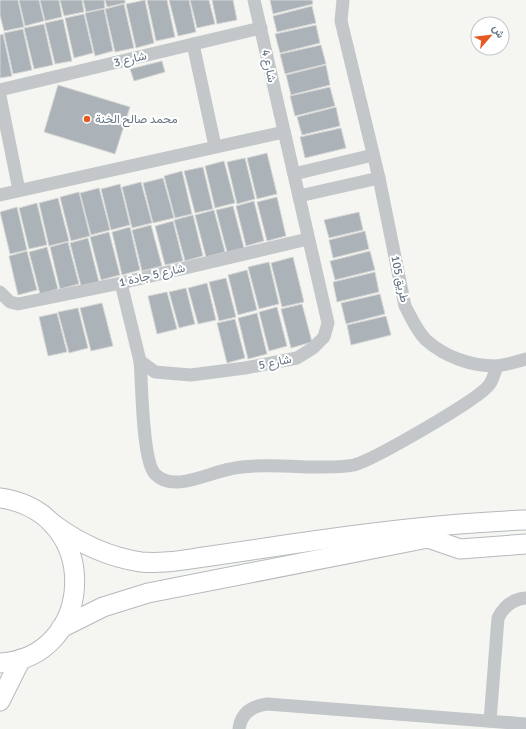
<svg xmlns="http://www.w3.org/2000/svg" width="526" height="729" font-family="Signika,Vazirmatn,sans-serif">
  <rect width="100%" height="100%" fill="#f5f6f2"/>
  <g fill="#abb2b8" stroke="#d7d7d5">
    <polygon points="0,0 18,0 24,27 4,31 0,15"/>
    <polygon points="19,0 39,0 44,21 25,26"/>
    <polygon points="40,0 59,0 62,17 45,21"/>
    <polygon points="60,0 82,0 84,12 64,16"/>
    <polygon points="83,0 104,0 105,8 86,12"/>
    <polygon points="105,0 125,0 125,3 107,7"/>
    <polygon points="145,0 154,43 136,48 126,4"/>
    <polygon points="147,0 167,0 175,37 156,41"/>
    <polygon points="169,0 189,0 196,32 178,36"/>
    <polygon points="190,0 209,0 215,24 197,28"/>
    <polygon points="212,0 233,0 237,20 217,24"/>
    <polygon points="270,0 312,0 313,4 273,14"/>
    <polygon points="124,4 134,48 115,52 105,9"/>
    <polygon points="312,6 316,23 277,32 273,16"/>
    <polygon points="104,9 113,51 95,56 85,13"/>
    <polygon points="84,14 93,53 74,58 65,18"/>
    <polygon points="63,19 72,61 55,64 45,23"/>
    <polygon points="44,24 53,65 34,69 24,28"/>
    <polygon points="316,25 320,43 280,53 275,34"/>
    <polygon points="23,29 32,70 13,74 4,33"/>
    <polygon points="3,34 12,76 0,78 0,35"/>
    <polygon points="321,45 326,64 285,74 280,54"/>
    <polygon points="162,61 165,72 134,81 130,69"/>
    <polygon points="326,65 330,85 291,95 286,75"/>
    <polygon points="58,85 130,107 115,154 44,132"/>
    <polygon points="330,87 335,106 295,116 290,96"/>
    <polygon points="336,107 340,126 302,135 297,117"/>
    <polygon points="341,128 346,148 305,158 300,137"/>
    <polygon points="267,153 277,194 257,199 247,158"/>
    <polygon points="245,158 255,199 237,204 227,162"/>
    <polygon points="224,161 235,203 215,208 205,166"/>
    <polygon points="203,167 213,209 195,213 184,171"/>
    <polygon points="182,171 192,214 175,218 164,176"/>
    <polygon points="163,178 174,218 153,223 143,183"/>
    <polygon points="141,182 152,223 132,228 122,187"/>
    <polygon points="120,184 130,225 111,230 101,189"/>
    <polygon points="99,188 110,230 91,235 80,193"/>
    <polygon points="79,192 90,236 71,241 60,197"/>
    <polygon points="277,197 286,236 267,241 257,202"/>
    <polygon points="58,198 69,241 49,246 39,203"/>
    <polygon points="254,201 264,241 246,246 236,206"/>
    <polygon points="37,203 47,245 29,249 19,208"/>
    <polygon points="233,206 244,248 227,252 216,210"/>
    <polygon points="17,207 27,250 10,254 0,212"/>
    <polygon points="214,210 225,252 206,257 195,215"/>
    <polygon points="359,212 363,230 329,238 324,220"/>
    <polygon points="193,215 203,256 185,261 174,220"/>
    <polygon points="173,221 183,261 165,265 155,226"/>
    <polygon points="151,225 162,266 142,271 132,230"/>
    <polygon points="130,227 140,270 122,275 112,232"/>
    <polygon points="365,231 369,249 333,258 329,240"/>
    <polygon points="109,232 120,275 101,280 90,237"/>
    <polygon points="88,238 99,282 81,286 70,243"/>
    <polygon points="68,242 79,284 60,289 50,247"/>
    <polygon points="47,247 58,289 40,294 29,252"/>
    <polygon points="27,251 37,290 18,295 9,256"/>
    <polygon points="370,251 375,270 335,280 330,261"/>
    <polygon points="293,257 304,302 282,307 271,263"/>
    <polygon points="269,262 279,304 259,309 248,267"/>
    <polygon points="247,270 257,310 238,315 228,275"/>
    <polygon points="375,272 379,292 337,302 333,282"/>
    <polygon points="226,278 236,317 219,321 209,282"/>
    <polygon points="207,283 216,320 198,324 188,288"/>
    <polygon points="186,288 195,324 179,328 169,292"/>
    <polygon points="167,292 177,329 157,334 148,296"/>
    <polygon points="380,294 385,314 346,324 341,303"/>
    <polygon points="102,303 113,346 91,351 80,308"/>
    <polygon points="302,304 312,342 291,348 281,309"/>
    <polygon points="277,307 287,346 269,351 259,312"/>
    <polygon points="78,308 88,348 69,353 58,312"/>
    <polygon points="57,313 67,352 48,356 39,317"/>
    <polygon points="257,313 267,354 248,359 238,318"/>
    <polygon points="386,316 391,335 351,345 347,325"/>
    <polygon points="235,319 245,358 227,363 217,323"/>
  </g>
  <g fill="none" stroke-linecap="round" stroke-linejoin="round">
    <defs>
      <g id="secondary">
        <path d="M0,498C104,513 95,658 0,663"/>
        <path d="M53,524C80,544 107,557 141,562C162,564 183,560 204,557C231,553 258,549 285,545C364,533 446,523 526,520"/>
        <polyline points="61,628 103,607 148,593 428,538 460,549 526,544"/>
        <polyline points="0,701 21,659"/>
      </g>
    </defs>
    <use href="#secondary" stroke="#b5babe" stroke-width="21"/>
    <g stroke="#c3c7ca" stroke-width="13">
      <path d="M343,0L341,21L379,178L405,306C411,317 416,330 426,340C445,357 471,366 496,366C506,365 516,362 526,359"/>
      <polyline points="193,44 215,146"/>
      <polyline points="0,90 261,28"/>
      <polyline points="0,96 19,190"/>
      <polyline points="294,174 373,155"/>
      <polyline points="0,195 284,132"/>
      <polyline points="299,196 379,178"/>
      <polyline points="121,283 140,361 155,372 191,375 245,368 297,358 313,348 324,337 328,323 254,0"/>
      <polyline points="0,292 10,302 18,304 121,283 308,239"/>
      <path d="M140,361C142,382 142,461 155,474C173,493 208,473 230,469C253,464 284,466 308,467C323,467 339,468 354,465C373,460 478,400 489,385C493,380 495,372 497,366"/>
      <path d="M490,721L498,618C504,606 513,599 526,598"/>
      <path d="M239,729C241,713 252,706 267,704L526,724"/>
    </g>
    <use href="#secondary" stroke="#fff" stroke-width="19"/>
  </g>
  <circle fill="#e65a22" stroke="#fff" stroke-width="1.5" cx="87" cy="119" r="4"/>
  <g text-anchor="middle" stroke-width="4" stroke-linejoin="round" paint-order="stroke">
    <g font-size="12" fill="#647483" stroke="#fff">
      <text transform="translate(130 59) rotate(-13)" y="4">شارع 3</text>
      <text transform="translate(269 66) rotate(78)" y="4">شارع 4</text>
      <text transform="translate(152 275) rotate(-13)" y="4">شارع 5 جادة 1</text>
      <text transform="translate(400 279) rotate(78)" y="4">طريق 105</text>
      <text transform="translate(275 362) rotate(-12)" y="4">شارع 5</text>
    </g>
    <g font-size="12" fill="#647483" stroke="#fff" text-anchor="start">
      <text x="95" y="123">محمد صالح الخنة</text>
    </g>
  </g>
  <g transform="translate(490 36) rotate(62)"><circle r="19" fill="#ffffff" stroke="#c1c7cd"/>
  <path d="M0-3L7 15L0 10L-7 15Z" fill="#e65a22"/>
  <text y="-6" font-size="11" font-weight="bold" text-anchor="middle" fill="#647483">ش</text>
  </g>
</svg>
